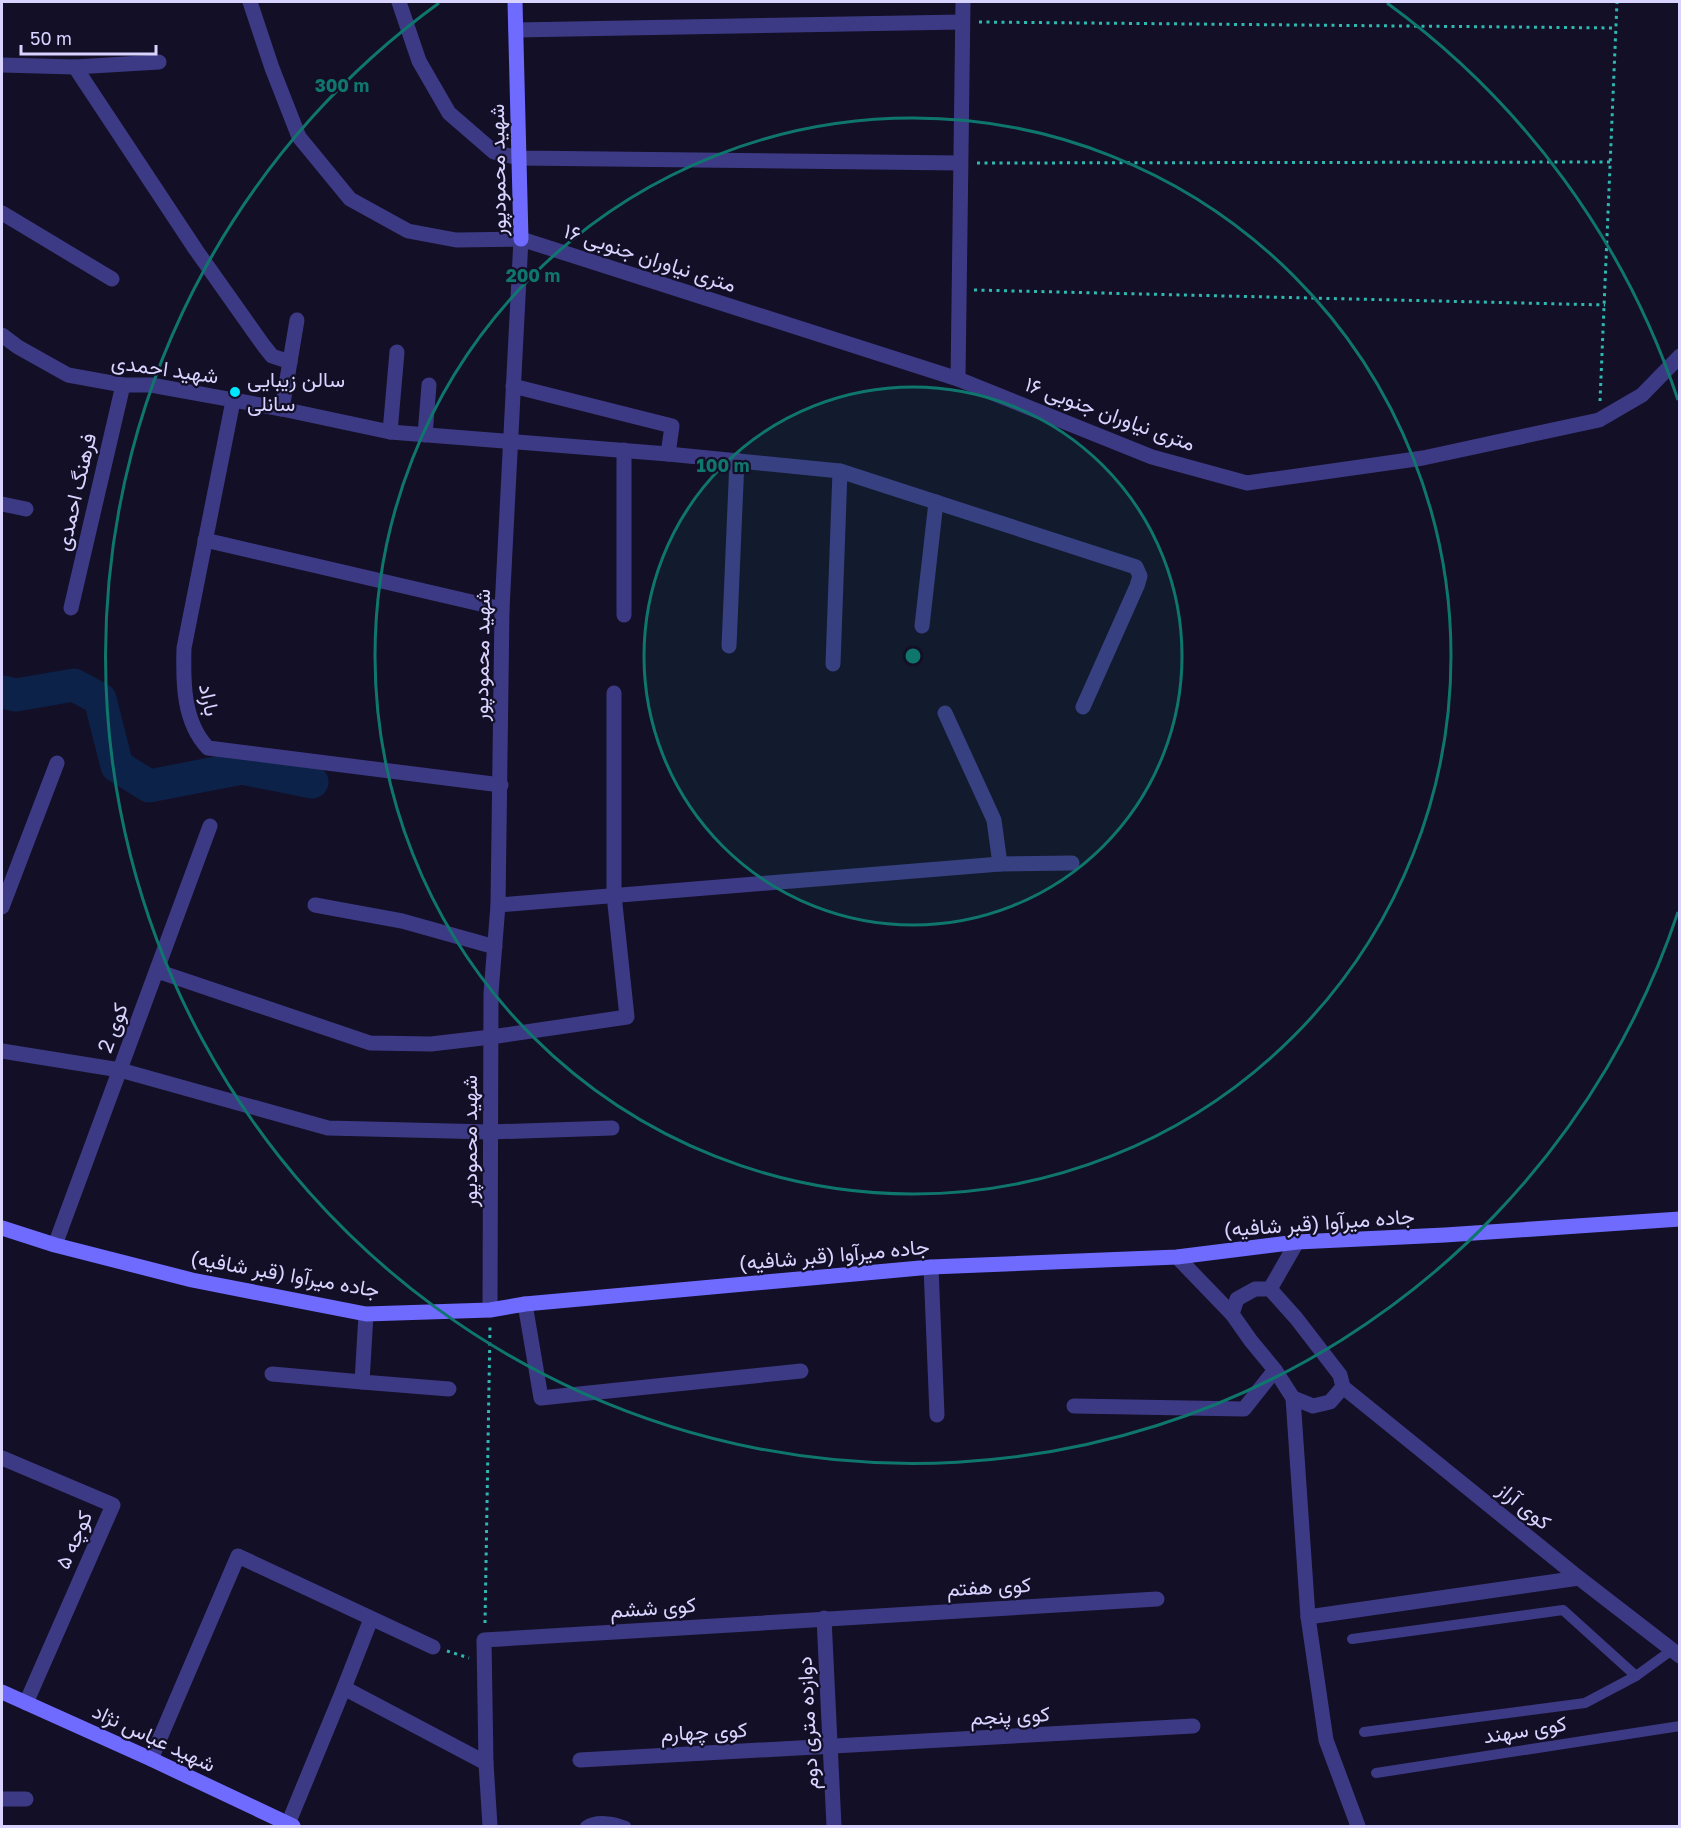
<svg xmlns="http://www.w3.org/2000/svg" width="1681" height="1828" font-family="'Golos Text',Vazirmatn,sans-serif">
  <rect width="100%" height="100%" fill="#130f26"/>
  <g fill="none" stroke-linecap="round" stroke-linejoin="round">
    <polyline stroke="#0c2248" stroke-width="33" points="2,692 16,695 74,685 100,699 117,766 149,786 242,768 312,782"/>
    <g stroke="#2fb8b0" stroke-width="3" stroke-dasharray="3 4.5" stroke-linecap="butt">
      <polyline points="979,22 1616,28"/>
      <polyline points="977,163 1611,162"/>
      <polyline points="974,290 1605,305"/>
      <polyline points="1600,401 1617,2"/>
      <polyline points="485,1623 490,1327"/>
      <polyline points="447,1651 469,1658"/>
    </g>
    <g stroke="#3d3a85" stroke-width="10">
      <polyline points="1352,1639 1563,1610 1636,1676 1672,1650"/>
      <polyline points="1364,1732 1585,1703 1636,1676"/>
      <polyline points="1376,1773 1680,1726"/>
      <path d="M585,1826C596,1818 614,1821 626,1826"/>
    </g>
    <g stroke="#3d3a85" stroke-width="15">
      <polyline points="250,2 272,68 299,137 350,199 408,231 456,240 521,239 958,379 1152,457 1247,483 1423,458 1599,420 1642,395 1680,356"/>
      <polyline points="399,2 419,61 449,113 494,152 519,158 960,163"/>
      <polyline points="516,30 962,22"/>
      <polyline points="2,65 75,67 159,62"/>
      <polyline points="75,67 196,250 264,346 272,356 290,362"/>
      <polyline points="2,213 112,279"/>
      <polyline points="2,335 18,347 68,375 123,385 151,385 282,409 390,432 668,454 840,471 1136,567 1140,576 1137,586 1083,707"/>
      <polyline points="958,379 963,2"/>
      <polyline points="513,386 672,426 668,454"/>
      <path d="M233,401L184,648C183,682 183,722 208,748L501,785"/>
      <polyline points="282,409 297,320"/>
      <polyline points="390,432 397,352"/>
      <polyline points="425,435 429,385"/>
      <polyline points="624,450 624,615"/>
      <polyline points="2,504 26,509"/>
      <polyline points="205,540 502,609"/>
      <polyline points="71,608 123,385"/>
      <polyline points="922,626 936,502"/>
      <polyline points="729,646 737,460"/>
      <polyline points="833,664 840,471"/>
      <polyline points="945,713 994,820 1000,864"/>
      <polyline points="315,905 402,921 495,947"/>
      <polyline points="498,905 1000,864 1072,863"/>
      <polyline points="2,907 57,763"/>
      <polyline points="157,971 370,1043 431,1044 491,1037 627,1017 614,895 614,693"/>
      <polyline points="2,1051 120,1070 328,1128 490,1132 612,1128"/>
      <polyline points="55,1245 210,826"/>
      <polyline points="1177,1257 1232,1314"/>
      <polyline points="931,1267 937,1415"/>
      <polygon points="1255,1289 1270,1289 1296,1318 1340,1375 1343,1387 1330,1402 1313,1406 1293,1398 1275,1370 1251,1341 1232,1314 1237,1299"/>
      <polyline points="1270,1289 1297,1242"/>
      <polyline points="525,1304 541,1398 801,1371"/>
      <polyline points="490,1310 491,993 498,905 502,609 521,239"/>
      <polyline points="366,1314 362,1382 449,1389"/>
      <polyline points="272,1374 362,1382"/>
      <polyline points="1343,1387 1579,1578 1680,1656"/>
      <polyline points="1293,1398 1308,1617 1326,1740 1358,1826"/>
      <polyline points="1074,1406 1244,1409 1275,1370"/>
      <polyline points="2,1458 113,1505 26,1703"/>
      <polyline points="1308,1617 1579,1578"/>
      <polyline points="824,1618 834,1826"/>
      <polyline points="344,1688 371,1619"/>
      <polyline points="151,1759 238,1556 433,1647"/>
      <polyline points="580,1760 1193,1726"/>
      <polyline points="2,1799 26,1799"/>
      <polyline points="288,1824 344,1688 486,1763"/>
      <polyline points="490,1826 486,1763 484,1640 1157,1599"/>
    </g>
    <g stroke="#6f6bff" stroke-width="15">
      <polyline points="515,2 521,239"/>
      <polyline points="2,1228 55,1245 192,1280 366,1314 490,1310 525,1304 931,1267 1177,1257 1297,1242 1445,1235 1680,1219"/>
      <polyline points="2,1692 151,1759 293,1826"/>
    </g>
  </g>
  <circle cx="913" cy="656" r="269" fill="#0f766e" fill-opacity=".12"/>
  <g fill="none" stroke="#0f766e" stroke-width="3">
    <circle cx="913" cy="656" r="269"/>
    <circle cx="913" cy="656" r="538"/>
    <path d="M1678 912A807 807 0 1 1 439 3M1387 3A807 807 0 0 1 1678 400"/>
  </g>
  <circle fill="#00e5ff" stroke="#130f26" stroke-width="2" cx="235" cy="392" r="6"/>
  <g text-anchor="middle" stroke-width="4.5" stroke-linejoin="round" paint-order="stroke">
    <g font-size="21" fill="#d9d4ff" stroke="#130f26">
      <text transform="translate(498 170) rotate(-91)" y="7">شهید محمودپور</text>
      <text transform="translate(650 258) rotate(18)" y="7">۱۶ متری نیاوران جنوبی</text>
      <text transform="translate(165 369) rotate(8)" y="7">شهید احمدی</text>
      <text transform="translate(1110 414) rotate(20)" y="7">۱۶ متری نیاوران جنوبی</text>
      <text transform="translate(76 492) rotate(-77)" y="7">فرهنگ احمدی</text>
      <text transform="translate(482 655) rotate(-89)" y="7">شهید محمودپور</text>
      <text transform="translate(209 700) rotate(78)" y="7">باراد</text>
      <text transform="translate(113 1028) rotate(-70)" y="7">کوی 2</text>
      <text transform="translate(470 1141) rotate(-90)" y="7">شهید محمودپور</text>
      <text transform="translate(1319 1223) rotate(-4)" y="7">جاده میرآوا (قبر شافیه)</text>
      <text transform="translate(834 1255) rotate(-5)" y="7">جاده میرآوا (قبر شافیه)</text>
      <text transform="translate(285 1274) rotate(10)" y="7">جاده میرآوا (قبر شافیه)</text>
      <text transform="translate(1524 1506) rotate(39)" y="7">کوی آراز</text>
      <text transform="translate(74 1540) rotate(-66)" y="7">کوچه ۵</text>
      <text transform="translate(989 1587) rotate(-3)" y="7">کوی هفتم</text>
      <text transform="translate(653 1608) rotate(-4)" y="7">کوی ششم</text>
      <text transform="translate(1010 1716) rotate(-3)" y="7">کوی پنجم</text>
      <text transform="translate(808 1723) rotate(-93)" y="7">دوازده متری دوم</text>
      <text transform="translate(1525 1730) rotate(-9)" y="7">کوی سهند</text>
      <text transform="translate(704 1732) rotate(-3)" y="7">کوی چهارم</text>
      <text transform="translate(154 1738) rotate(25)" y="7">شهید عباس نژاد</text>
    </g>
    <g font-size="21" fill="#d9d4ff" stroke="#130f26" text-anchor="start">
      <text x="247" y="387">سالن زیبایی<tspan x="247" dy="24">سانلی</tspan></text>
    </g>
  </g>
  <circle cx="913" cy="656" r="9" fill="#0f766e" stroke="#130f26" stroke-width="3"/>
  <g font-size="18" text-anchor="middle" font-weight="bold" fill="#0f766e" stroke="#130f26" stroke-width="4.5" stroke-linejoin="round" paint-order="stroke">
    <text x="342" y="92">300 m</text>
    <text x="533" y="282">200 m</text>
    <text x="723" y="472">100 m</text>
  </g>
  <rect width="1681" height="1828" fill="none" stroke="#d9d4ff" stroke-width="6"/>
  <path d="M21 45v9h135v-9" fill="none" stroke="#d9d4ff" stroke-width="3"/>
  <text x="30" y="45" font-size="18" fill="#d9d4ff" stroke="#130f26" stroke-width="4.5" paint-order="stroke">50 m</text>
</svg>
